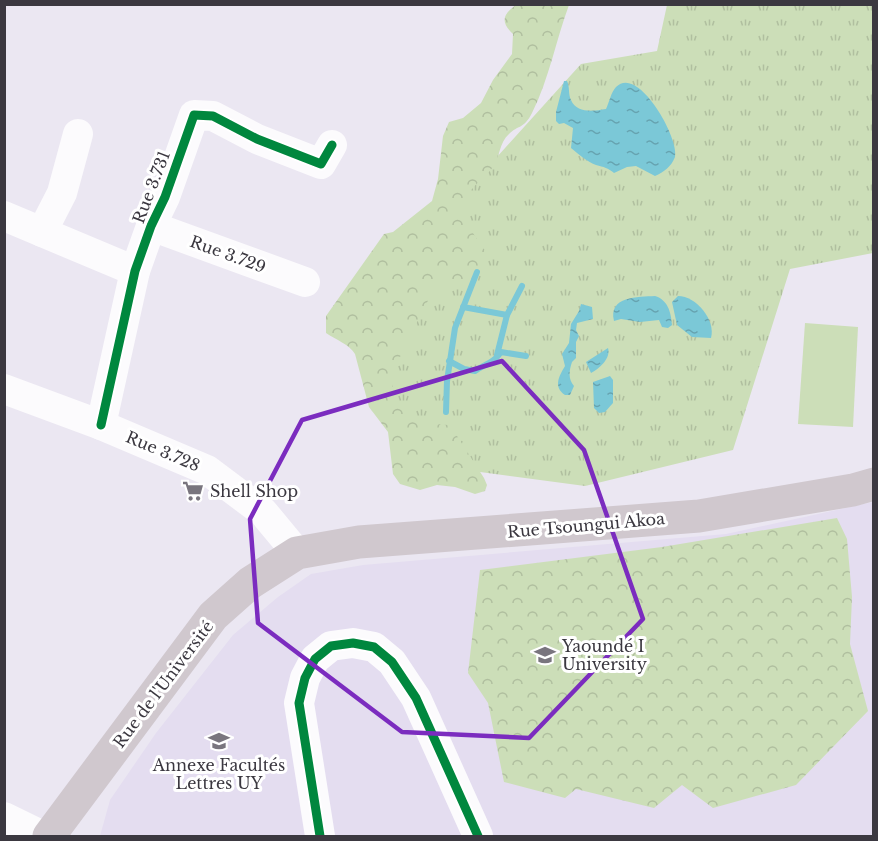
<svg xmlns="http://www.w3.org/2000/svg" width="878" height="841" font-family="'Libre Baskerville',serif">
  <defs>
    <pattern id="grass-tufts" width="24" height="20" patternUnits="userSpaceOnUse" patternTransform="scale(1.5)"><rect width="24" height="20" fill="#ccdeb8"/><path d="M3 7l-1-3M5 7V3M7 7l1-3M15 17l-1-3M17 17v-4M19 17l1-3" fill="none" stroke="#b0bf9f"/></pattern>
    <pattern id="forest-crowns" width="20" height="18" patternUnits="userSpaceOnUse" patternTransform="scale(1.5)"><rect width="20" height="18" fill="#ccdeb8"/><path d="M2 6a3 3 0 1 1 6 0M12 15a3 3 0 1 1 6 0" fill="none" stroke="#b0bf9f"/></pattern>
    <pattern id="water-ripples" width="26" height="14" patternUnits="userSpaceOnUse" patternTransform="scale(1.5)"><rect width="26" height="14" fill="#7bc8d7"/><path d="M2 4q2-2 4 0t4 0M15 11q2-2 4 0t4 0" fill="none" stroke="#66a3b0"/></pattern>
  </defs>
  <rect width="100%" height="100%" fill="#ebe7f2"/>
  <polygon fill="#e4ddf0" points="873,502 873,836 100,836 110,800 156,733 233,635 278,597 311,574 363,565 726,534"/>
  <polygon fill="url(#grass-tufts)" points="667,5 873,5 873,253 790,269 733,450 585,486 428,465 382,372 449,210 581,64 657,51"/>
  <g fill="url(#forest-crowns)">
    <path d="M516,5H569C556,40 549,79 532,113C524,129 518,125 509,134C499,143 500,157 493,167C484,180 469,186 465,203C461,221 477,238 486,252C482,269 473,269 470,284L463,287L450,283L434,289C427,302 421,315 414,328C406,345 404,355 390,369L394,396L410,414L427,424L450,425L484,478L487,485L485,491L475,494L455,487L437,485L420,490L400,484L393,474L388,432L369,407L355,354C349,344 336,340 326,333V316L384,234L393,232L432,201L438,179L443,136L449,122L463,118L481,103L493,80L512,54L513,34C500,22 503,14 516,5Z"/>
    <polygon points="837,518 847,539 852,597 850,644 868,711 796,785 713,808 682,785 654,808 576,789 565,798 504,782 488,703 468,673 480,570 662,547"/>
  </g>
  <polygon fill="#ccdeb8" points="805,323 858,327 853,427 798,424"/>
  <g fill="url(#water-ripples)">
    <path d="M564,81H567C570,87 568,94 571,100C577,114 594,111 606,109C609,103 611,92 616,87C638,64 680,139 675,157C671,167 664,172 655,176L636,166L627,167L614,173C608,168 604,167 596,165C588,162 578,154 571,148L573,128L564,123L559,124L556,121V112Z"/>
    <path d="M655,296C668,300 671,312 672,325L668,328L662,327L659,320L640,322L621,319L614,321C608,296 638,297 655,296Z"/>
    <path d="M678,296C696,296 716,320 711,338L692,337L677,325L672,302Z"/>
    <path d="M581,304L592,307L593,319L577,323L576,330L579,336L576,342V358L572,362C569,371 568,379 574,386L570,395H565C553,387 559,376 565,366L562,354L569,343L571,324L579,311Z"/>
    <path d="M608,348C611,358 600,368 591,373L586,362Z"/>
    <polygon points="610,376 613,380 613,403 605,412 599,413 594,408 593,382"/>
  </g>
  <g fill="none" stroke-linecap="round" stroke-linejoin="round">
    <g stroke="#7bc8d7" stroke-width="6">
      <polyline points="463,307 507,315"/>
      <polyline points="497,355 507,315 522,286"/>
      <path d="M449,361L464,369L475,371C485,364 494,363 501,352L526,356"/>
      <polyline points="446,412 447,381 455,328 477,272"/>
    </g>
    <g stroke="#fcfbfd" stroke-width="30">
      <polyline points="4,216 135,271"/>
      <polyline points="151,226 305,282"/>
      <polyline points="42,232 62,193 78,134"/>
      <polyline points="4,389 101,425 207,470 263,512 297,553"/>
      <polyline points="101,425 135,271 151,226 165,197 194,115 213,116 257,139 321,164 332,145"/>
      <polyline points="4,817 43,836"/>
      <polyline points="320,836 299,703 305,678 315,659 331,646 353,643 374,647 392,662 416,698 478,836"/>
    </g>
    <polyline stroke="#d0c8ce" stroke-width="33" points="49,836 213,616 250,583 297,553 359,542 699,516 853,490 874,484"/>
    <defs>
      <g id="cycleway">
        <polyline points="101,425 135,271 151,226 165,197 194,115 213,116 257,139 321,164 332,145"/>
        <polyline points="320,836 299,703 305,678 315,659 331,646 353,643 374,647 392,662 416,698 478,836"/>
      </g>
    </defs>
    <use href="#cycleway" stroke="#fff" stroke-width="13"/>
    <use href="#cycleway" stroke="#00873e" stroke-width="9"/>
  </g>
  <path fill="none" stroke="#7b2cbf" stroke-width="4.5" stroke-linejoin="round" d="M502,361L584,450L643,619L529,738L402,732L258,623L250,519L302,420Z"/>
  <defs>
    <symbol id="supermarket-bare" viewBox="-9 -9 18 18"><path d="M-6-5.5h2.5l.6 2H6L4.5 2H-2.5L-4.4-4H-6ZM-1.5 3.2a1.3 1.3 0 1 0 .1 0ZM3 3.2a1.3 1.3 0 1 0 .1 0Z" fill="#79757e" stroke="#fff" stroke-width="2.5" paint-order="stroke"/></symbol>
    <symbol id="university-bare" viewBox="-9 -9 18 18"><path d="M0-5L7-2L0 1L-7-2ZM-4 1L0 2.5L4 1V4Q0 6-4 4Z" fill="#79757e" stroke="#fff" stroke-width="2.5" paint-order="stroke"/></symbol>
    <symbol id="school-bare" viewBox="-9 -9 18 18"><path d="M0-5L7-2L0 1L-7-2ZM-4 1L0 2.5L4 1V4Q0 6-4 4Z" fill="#79757e" stroke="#fff" stroke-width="2.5" paint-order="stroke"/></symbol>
  </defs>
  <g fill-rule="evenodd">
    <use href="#supermarket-bare" x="178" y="476" width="30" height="30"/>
    <use href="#university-bare" x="530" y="640" width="30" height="30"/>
    <use href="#school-bare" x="204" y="726" width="30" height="30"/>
  </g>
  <g text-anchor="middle" stroke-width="6" stroke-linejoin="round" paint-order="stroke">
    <g font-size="16" fill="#3b3840" stroke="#fff">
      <text transform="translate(151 187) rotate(-69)" y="6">Rue 3.731</text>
      <text transform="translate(228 254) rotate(20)" y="6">Rue 3.729</text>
      <text transform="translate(163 451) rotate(23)" y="6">Rue 3.728</text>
      <text transform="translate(586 525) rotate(-5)" y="6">Rue Tsoungui Akoa</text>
      <text transform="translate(163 684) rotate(-53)" y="6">Rue de l'Université</text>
    </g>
    <g font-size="16" fill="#3b3840" stroke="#fff" text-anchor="start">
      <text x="210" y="497">Shell Shop</text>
      <text x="562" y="652">Yaoundé I<tspan x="562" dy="18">University</tspan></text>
      <text x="219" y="771" text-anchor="middle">Annexe Facultés<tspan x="219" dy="18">Lettres UY</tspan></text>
    </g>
  </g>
  <rect width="878" height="841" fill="none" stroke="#3b3840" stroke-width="12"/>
</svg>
